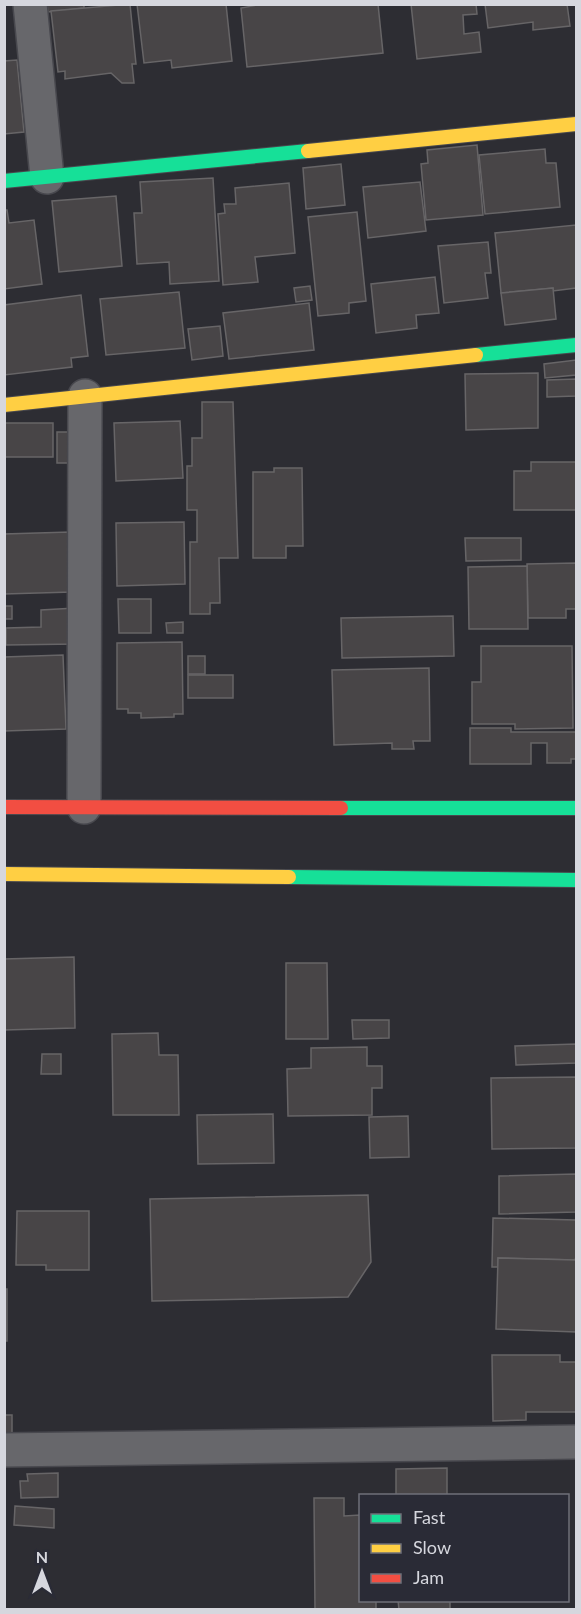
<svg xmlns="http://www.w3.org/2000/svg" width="581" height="1614" font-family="Lato,sans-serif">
  <rect width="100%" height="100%" fill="#2d2d33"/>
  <g fill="#484547" stroke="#676567" stroke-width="1.5">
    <polygon points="47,4 84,4 84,8 48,12"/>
    <polygon points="130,4 136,64 132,64 134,83 122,83 111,73 65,79 65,71 58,72 51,11"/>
    <polygon points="137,4 226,4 232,61 172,68 171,60 144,63"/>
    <polygon points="262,4 378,4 383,53 247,67 241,8"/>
    <polygon points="411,4 476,4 477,14 463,15 464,34 479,32 481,52 417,59"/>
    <polygon points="485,4 567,4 570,26 533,30 533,22 488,28"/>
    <polygon points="17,60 24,132 4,134 4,61"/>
    <polygon points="477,145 483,215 426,220 421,164 428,163 427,150"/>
    <polygon points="545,149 546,163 556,163 560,207 485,214 479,155"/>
    <polygon points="341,164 345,205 306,209 303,168"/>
    <polygon points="213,178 219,281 170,284 169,262 137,264 134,213 142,213 140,182"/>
    <polygon points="420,182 426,231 368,238 363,187"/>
    <polygon points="289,183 295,253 255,257 258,282 223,285 218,214 225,213 224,204 236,204 235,188"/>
    <polygon points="116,196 122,266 59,272 52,201"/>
    <polygon points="4,210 7,210 9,223 34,220 42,284 4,289"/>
    <polygon points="357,212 366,301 349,303 349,313 318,316 308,217"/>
    <polygon points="576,225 576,288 553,291 553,288 501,293 495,233"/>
    <polygon points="488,242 491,273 485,273 488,298 444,303 438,246"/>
    <polygon points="435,277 439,313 416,315 417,328 376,333 371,284"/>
    <polygon points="310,286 312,300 296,302 294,288"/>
    <polygon points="553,288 556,319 505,325 501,293"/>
    <polygon points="179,292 185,348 106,355 100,299"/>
    <polygon points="81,295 88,356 71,358 72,367 4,375 4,305"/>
    <polygon points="309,303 314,350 229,359 223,313"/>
    <polygon points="220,326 223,356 192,360 188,329"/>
    <polygon points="576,360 576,375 545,378 544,364"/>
    <polygon points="538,373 538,428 466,430 465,374"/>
    <polygon points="576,379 576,396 547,397 547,380"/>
    <polygon points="202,402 233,402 238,558 219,558 220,603 210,603 210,614 190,614 190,542 197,542 197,510 187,510 187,466 192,466 192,438 202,438"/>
    <polygon points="180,421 183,478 116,481 114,423"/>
    <rect x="4" y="423" width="49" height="34"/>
    <rect x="57" y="432" width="14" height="31"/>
    <polygon points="531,462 576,462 576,510 514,510 514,471 531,471"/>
    <polygon points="274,468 302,468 303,546 286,546 286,558 253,558 253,472 274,472"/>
    <polygon points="184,522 185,584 117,586 116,523"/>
    <polygon points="70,532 72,592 4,594 4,534"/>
    <polygon points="465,538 521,538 521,560 466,561"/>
    <polygon points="576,563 576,609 566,609 566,618 528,618 527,564"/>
    <polygon points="527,566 528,629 469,629 468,567"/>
    <polygon points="118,599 151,599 151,633 119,633"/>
    <rect x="4" y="606" width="8" height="13"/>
    <polygon points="75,608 76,644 6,645 6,628 41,627 41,610"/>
    <polygon points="453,616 454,656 342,658 341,618"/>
    <polygon points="183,622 183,633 167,633 166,623"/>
    <polygon points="182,642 183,714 174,714 174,717 141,718 141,713 128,713 128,709 117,709 117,643"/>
    <polygon points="481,646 572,646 573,728 515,729 515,724 472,724 472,682 481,682"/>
    <polygon points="63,655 66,729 4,731 4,657"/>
    <rect x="188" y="656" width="17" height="18"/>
    <polygon points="429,668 430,741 413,741 414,749 392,749 392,743 334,745 332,670"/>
    <rect x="188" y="675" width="45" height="23"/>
    <polygon points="470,728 511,728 511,732 576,732 576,759 571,759 571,763 547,763 547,743 531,743 531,764 470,764"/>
    <polygon points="74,957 75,1028 4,1030 4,959"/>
    <polygon points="286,963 327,963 328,1039 286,1039"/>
    <polygon points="352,1020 389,1020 389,1038 353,1039"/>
    <polygon points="158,1033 159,1055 178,1055 179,1115 113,1115 112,1034"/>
    <polygon points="576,1044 576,1063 516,1065 515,1046"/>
    <polygon points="367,1047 367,1066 382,1066 382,1088 372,1088 372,1115 288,1116 287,1069 311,1068 311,1048"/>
    <polygon points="42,1054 61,1054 61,1074 41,1074"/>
    <polygon points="576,1077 576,1148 492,1149 491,1078"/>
    <polygon points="273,1114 274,1163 198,1164 197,1115"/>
    <polygon points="408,1116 409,1157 370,1158 369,1117"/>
    <polygon points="576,1174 576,1212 499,1214 499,1176"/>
    <polygon points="368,1195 371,1262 348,1297 152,1301 150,1199"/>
    <polygon points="17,1211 89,1211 89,1270 46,1270 46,1265 16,1265"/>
    <polygon points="493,1218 576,1220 576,1257 575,1260 498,1258 498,1267 492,1267"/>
    <polygon points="498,1258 576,1260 576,1332 496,1329"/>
    <rect x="4" y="1289" width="3" height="52"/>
    <polygon points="492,1355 560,1355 560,1362 576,1362 576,1412 526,1412 526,1420 493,1421"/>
    <rect x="4" y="1415" width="8" height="22"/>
    <polygon points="447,1468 447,1496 396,1496 396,1469"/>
    <polygon points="58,1473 58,1497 21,1498 20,1481 28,1481 27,1474"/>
    <polygon points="314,1498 344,1498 344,1516 360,1515 360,1600 376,1600 376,1610 315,1610"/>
    <polygon points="15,1506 54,1509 54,1528 14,1525"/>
    <polygon points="398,1600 450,1600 450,1610 399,1610"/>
  </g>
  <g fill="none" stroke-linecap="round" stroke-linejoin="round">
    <defs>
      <g id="street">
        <polyline points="30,4 47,177"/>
        <polyline points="84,807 85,396"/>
        <polyline points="4,1450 576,1442"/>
      </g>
      <g id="fast">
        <polyline points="4,181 308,151"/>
        <polyline points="476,355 576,345"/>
        <polyline points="341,808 576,808"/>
        <polyline points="289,877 576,880"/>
      </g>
      <g id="slow">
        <polyline points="308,151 576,124"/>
        <polyline points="4,405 476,355"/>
        <polyline points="4,874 289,877"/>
      </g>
      <polyline id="jam" points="4,807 341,808"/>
    </defs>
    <use href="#street" stroke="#48484e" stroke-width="36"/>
    <use href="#fast" stroke="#48484e" stroke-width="16"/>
    <use href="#slow" stroke="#48484e" stroke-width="16"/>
    <use href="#jam" stroke="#48484e" stroke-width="16"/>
    <use href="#street" stroke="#67676b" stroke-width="33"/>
    <use href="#fast" stroke="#16e098" stroke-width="14"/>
    <use href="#slow" stroke="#ffcf43" stroke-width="14"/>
    <use href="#jam" stroke="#f24e42" stroke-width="14"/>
  </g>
  <rect width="581" height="1614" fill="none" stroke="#d6d7de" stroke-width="12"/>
  <rect x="359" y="1494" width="210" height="108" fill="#2a2b36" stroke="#6f7079" stroke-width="1.5"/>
  <rect x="371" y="1514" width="30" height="9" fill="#16e098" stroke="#6f7079" stroke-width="1.5"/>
  <text x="413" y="1524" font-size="18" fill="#d6d7de">Fast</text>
  <rect x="371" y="1544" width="30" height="9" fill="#ffcf43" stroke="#6f7079" stroke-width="1.5"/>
  <text x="413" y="1554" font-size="18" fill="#d6d7de">Slow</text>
  <rect x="371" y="1574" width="30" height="9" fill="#f24e42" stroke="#6f7079" stroke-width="1.5"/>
  <text x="413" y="1584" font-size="18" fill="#d6d7de">Jam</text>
  <g transform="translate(42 1572)" stroke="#2a2b36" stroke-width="4.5" paint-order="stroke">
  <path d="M0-4.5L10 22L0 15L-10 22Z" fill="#d6d7de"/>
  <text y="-9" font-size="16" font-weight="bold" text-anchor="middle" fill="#d6d7de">N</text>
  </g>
</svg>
